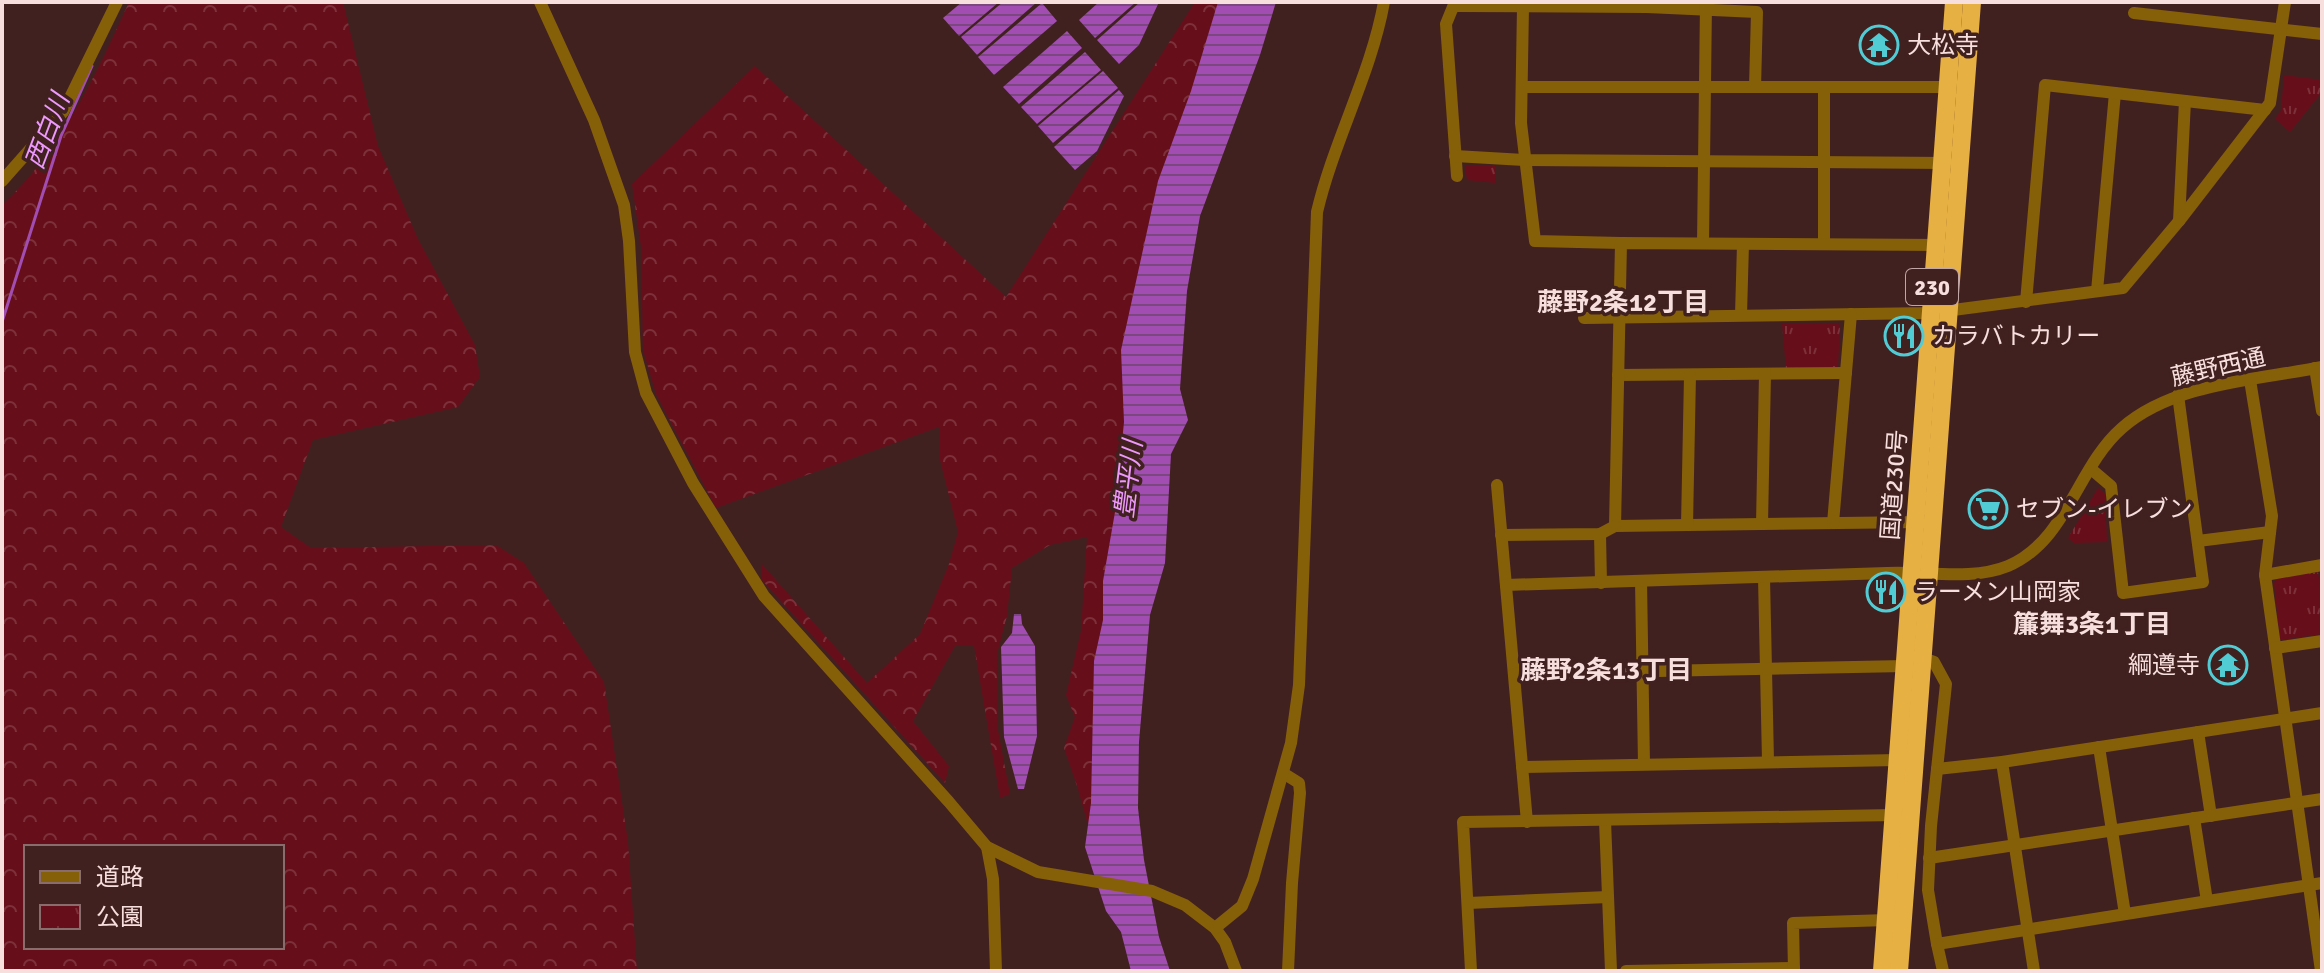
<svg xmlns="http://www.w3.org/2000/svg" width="2324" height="973" font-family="Signika,'Noto Sans JP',sans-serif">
  <defs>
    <pattern id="forest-crowns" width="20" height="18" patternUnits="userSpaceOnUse" patternTransform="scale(2)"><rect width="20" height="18" fill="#660e19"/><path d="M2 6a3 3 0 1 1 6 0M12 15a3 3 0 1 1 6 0" fill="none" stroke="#7c313a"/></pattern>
    <pattern id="park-tufts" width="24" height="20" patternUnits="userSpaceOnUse" patternTransform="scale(2)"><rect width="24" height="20" fill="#660e19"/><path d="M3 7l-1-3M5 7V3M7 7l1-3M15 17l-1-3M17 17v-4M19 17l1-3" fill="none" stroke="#7c313a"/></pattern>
    <pattern id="water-rules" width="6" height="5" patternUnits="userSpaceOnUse" patternTransform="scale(2)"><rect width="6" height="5" fill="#a14db1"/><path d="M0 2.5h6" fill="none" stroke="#7a487f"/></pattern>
  </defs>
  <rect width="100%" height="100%" fill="#412020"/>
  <g fill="url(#forest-crowns)" fill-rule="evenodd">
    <path d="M129,2H343L378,146L418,239L475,345L480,377L458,407L313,440L281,527L311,548L496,545L524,563L604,682L628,842L637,971H2V205C60,152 97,73 129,2ZM26,847H282V947H26Z"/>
    <polygon points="1195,2 1223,2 1099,865 1078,789 1064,748 1075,717 1066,695 1081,631 1087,537 1050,545 1012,568 1007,616 998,650 997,725 1010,794 1000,798 974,646 955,646 913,721 949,766 945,783 762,580 761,563 867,683 920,634 949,564 958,532 939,456 939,427 716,508 656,394 643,350 641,247 632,184 755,66 1006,297"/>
  </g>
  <g fill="url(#park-tufts)">
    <polygon points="2284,75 2322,80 2322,92 2290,132 2275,119 2281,110"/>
    <polygon points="1465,165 1495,165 1496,183 1467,180"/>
    <polygon points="1838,323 1840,327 1838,367 1786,369 1782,324"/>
    <polygon points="2098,488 2105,494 2107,542 2074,543 2068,538"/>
    <polygon points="2318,572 2322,599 2319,601 2322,634 2280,640 2274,583 2277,578"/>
  </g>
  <g fill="url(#water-rules)">
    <polygon points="962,2 999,2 959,36 943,18"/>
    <polygon points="1003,2 1037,2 977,55 961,37"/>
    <polygon points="1099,2 1136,2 1095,38 1079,20"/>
    <polygon points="1140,2 1159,2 1139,45 1119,64 1097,40"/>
    <polygon points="1218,2 1276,2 1260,55 1200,216 1187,291 1180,389 1188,420 1171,454 1165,563 1150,615 1139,742 1138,808 1144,860 1159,937 1170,971 1131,971 1121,932 1106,911 1085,847 1091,803 1094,661 1103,620 1103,581 1115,512 1124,422 1121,350 1158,181 1191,91"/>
    <polygon points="1042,3 1057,21 994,75 978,57"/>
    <polygon points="1067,31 1082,48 1019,104 1003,87"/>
    <polygon points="1085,52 1101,70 1037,124 1021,107"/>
    <polygon points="1103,71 1118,88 1053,143 1038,126"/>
    <polygon points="1119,90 1124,96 1097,151 1075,170 1054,147"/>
    <polygon points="1014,614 1021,614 1022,624 1035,646 1037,736 1024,789 1018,789 1004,737 1001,647 1012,633"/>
  </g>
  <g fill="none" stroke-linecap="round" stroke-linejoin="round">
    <polyline stroke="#a14db1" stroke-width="3" points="2,322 61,136 92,66"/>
    <g stroke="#856009" stroke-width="12">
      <polyline points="540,2 594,120 624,205 629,241 635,352 646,393 693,483 764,596 949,802 987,847 1038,872 1152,891 1185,905 1215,928 1225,942 1236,971"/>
      <polyline points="1455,2 1446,24 1457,176"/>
      <polyline points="1454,6 1647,7 1757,12 1755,87"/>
      <polyline points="1523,7 1521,123 1535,241 1621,243"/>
      <polyline points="2134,13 2322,34"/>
      <polyline points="1522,87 1955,87"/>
      <polyline points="1455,156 1524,160 1948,163"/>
      <polyline points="2,181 63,112 117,2"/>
      <polyline points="2179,221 2185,101"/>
      <polyline points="1703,243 1706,3"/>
      <polyline points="1824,244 1824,87"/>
      <polyline points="2097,291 2115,93"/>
      <polyline points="2026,302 2045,85 2265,110"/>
      <polyline points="1741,315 1743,244"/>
      <polyline points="1584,318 1930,313 2123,288 2179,221 2270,103 2285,2"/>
      <polyline points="2315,368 2322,411"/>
      <polyline points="1618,375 1846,373"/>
      <polyline points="2250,380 2272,516 2265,575 2321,971"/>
      <polyline points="2091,469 2111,486 2123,593 2203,582 2178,395"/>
      <polyline points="1497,485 1527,822"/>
      <polyline points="1921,522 1615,526 1621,243 1942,245"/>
      <polyline points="1833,523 1851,314"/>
      <polyline points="1762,524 1765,374"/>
      <polyline points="1687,525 1690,375"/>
      <polyline points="1600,534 1601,583"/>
      <polyline points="1501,535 1600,534 1615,526"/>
      <polyline points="2198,541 2270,532"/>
      <polyline points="2265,575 2322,565"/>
      <polyline points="1764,578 1768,761"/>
      <polyline points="1641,581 1644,764"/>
      <path d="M1506,585C1633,582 1760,578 1887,573C1926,571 1971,581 2008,566C2067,541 2077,467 2122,428C2173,383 2257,380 2322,367"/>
      <polyline points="2275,648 2322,641"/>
      <polyline points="1917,656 1934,662 1946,684 1931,826 1928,890 1937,944 2322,883"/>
      <polyline points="1514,674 1905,666"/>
      <polyline points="2198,732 2211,816"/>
      <polyline points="2099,747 2125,914"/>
      <polyline points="2002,762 2034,971"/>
      <polyline points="1522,767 1898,760"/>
      <polyline points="1937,769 2002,762 2322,713"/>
      <polyline points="1283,773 1299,783 1300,793 1292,883 1288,971"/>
      <polyline points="2194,818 2207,901"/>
      <polyline points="1605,821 1611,971"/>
      <polyline points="987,847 993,879 996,971"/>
      <polyline points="1929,858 2322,799"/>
      <polyline points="1468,903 1608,897"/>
      <path d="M1215,928L1242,906L1253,879L1291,743L1299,685L1317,212C1334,140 1371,74 1384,2"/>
      <polyline points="1937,944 1943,971"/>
      <polyline points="1471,971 1463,822 1895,815"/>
      <polyline points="1626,971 1794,968"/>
      <polyline points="1794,971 1793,923 1887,920"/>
    </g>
    <g stroke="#e7b043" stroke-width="18">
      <polyline points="1882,971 1954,2"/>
      <polyline points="1899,971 1972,2"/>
    </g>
  </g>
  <defs>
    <symbol id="temple-ring" viewBox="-11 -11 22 22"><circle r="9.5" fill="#412020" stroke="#51ccd4" stroke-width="1.5"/><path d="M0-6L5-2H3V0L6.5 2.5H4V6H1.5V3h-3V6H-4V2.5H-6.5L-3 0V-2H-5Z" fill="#51ccd4"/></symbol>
    <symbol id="restaurant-ring" viewBox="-11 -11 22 22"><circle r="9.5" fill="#412020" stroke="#51ccd4" stroke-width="1.5"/><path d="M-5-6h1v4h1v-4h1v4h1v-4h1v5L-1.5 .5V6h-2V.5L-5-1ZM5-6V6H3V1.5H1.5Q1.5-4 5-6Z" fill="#51ccd4"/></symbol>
    <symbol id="supermarket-ring" viewBox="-11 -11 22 22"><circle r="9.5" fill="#412020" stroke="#51ccd4" stroke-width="1.5"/><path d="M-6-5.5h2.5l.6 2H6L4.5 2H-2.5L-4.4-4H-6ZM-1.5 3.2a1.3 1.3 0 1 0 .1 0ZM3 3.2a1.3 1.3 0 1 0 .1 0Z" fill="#51ccd4"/></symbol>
  </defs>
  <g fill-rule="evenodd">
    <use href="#temple-ring" x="1857" y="23" width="44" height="44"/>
    <use href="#restaurant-ring" x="1882" y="314" width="44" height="44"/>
    <use href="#supermarket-ring" x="1966" y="487" width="44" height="44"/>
    <use href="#restaurant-ring" x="1864" y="570" width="44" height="44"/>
    <use href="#temple-ring" x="2206" y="643" width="44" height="44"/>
  </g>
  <g text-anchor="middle" stroke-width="7" stroke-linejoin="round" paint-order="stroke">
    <rect fill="#412020" stroke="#c0a6a4" stroke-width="2" x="1906" y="269" width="52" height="36" rx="6"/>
    <g font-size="22" font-weight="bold" fill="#f6dfdd">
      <text x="1932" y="295">230</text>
    </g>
    <g font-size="24" fill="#f6dfdd" stroke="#412020" text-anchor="start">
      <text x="1907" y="53">大松寺</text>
      <text x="1932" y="344">カラバトカリー</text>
      <text x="2016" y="517">セブン-イレブン</text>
      <text x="1914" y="600">ラーメン山岡家</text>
      <text x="2200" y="673" text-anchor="end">綱遵寺</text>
    </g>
    <g font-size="24" fill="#f6dfdd" stroke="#412020">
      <text transform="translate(2218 367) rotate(-13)" y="8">藤野西通</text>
      <text transform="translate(1894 485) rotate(-86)" y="8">国道230号</text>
    </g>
    <g font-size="26" font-style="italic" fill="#ec99fc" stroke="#412020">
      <text transform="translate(47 131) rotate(-69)" y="9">西白川</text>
      <text transform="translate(1128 479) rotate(-83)" y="9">豊平川</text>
    </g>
    <g font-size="26" font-weight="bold" fill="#f6dfdd" stroke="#412020">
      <text x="1623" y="311">藤野2条12丁目</text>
      <text x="2092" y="633">簾舞3条1丁目</text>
      <text x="1606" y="679">藤野2条13丁目</text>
    </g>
  </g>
  <rect width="2324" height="973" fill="none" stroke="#f6dfdd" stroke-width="8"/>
  <rect x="24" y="845" width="260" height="104" fill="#412020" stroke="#896c6c" stroke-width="2"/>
  <rect x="40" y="871" width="40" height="12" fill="#856009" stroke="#896c6c" stroke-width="2"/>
  <text x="96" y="885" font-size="24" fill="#f6dfdd">道路</text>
  <rect x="40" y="905" width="40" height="24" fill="url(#park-tufts)" stroke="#896c6c" stroke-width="2"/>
  <text x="96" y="925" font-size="24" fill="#f6dfdd">公園</text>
</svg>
